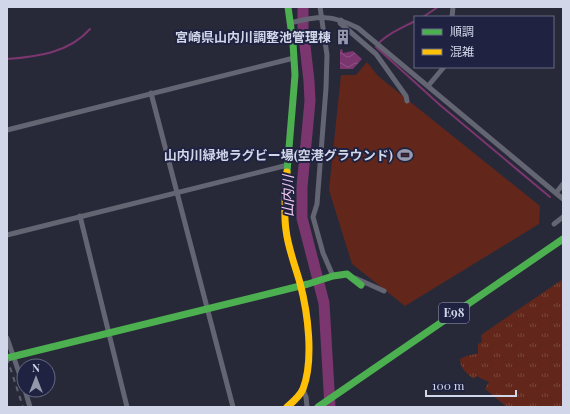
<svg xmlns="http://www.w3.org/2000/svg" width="570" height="414" font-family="'Playfair Display','Noto Sans JP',serif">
  <defs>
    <pattern id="grass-tufts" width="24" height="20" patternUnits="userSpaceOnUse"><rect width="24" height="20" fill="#62271a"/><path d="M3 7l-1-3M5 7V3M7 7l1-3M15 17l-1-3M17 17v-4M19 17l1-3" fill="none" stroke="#78463b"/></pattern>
    <pattern id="water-waves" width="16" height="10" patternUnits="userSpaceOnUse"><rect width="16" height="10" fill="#7c366f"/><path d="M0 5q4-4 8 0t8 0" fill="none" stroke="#8e5284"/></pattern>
  </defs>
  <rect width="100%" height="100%" fill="#272939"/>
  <path fill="url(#grass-tufts)" d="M563,279V407H507L485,389L489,382L476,376L474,379C467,374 460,368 460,359C465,356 473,354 478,354V344L482,342L481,335Z"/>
  <polygon fill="#62271a" points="367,62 378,76 540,206 539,224 405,306 352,264 329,190 341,75 356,75"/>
  <polygon fill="url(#water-waves)" points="342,49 343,53 353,51 362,59 353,69 340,69 340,50"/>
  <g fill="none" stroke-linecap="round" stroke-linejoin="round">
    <g stroke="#7c366f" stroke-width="2">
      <polyline points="423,17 438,7"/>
      <path d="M415,21C404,27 382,36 376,47L440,105L550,197"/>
      <path d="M7,59C36,57 69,53 90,29"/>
    </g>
    <polyline stroke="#7c366f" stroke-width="11" points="303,7 303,28 309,81 310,101 302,187 302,218 324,303 330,407"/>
    <g stroke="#636573" stroke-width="5">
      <polyline points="320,7 327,55 326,88 317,204 313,217 323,253 333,276"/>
      <polyline points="452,17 453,7"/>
      <polyline points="341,20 340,23 376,54 406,96 407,101"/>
      <path d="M290,23C319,16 331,14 358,28L563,199"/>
      <polyline points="428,86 444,67"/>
      <polyline points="151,93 233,407"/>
      <polyline points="7,130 294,58"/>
      <polyline points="556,193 563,184"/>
      <polyline points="80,216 127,407"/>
      <polyline points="554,224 563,217"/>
      <polyline points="7,235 288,165"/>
      <polyline points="355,278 384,291"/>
      <polyline points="7,338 24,387"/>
      <polyline points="25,390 30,407"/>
      <polyline points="303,390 306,397 307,407"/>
    </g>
    <g stroke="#4caf50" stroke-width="7">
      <polyline points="287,172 295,75 293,43 288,7"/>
      <polyline points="7,358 308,284 333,276 347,274 361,285"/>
      <polyline points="318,407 563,239"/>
    </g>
    <path stroke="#ffc107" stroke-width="7" d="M287,407C293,402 300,396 303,389C314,360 308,313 300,283C295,265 288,248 286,230C283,210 286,191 287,172"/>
    <polyline stroke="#5f616f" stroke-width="2" stroke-dasharray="5 5" stroke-linecap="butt" points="7,358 23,407"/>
  </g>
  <defs>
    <symbol id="building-bare" viewBox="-9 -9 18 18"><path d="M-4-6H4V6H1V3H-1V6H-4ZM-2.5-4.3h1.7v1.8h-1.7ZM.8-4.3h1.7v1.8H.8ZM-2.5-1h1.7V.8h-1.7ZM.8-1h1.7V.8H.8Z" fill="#9699ab" stroke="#1f2341" stroke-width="2.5" paint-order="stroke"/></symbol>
    <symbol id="stadium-bare" viewBox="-9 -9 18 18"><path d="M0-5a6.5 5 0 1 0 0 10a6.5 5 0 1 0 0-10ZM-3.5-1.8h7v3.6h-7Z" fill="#9699ab" stroke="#1f2341" stroke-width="2.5" paint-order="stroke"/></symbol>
  </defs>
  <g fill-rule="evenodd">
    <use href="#building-bare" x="332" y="26" width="22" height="22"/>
    <use href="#stadium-bare" x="394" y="144" width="22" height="22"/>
  </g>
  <g text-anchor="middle" stroke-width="4" stroke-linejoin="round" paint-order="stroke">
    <rect fill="#1f2341" stroke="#9ca0b7" stroke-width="1" x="439" y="303" width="30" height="20" rx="3"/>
    <g font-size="12" font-weight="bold" fill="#d2d6e9">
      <text x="454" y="317">E98</text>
    </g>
    <g font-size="13" font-weight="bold" fill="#d2d6e9" stroke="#1f2341" text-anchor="end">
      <text x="331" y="42">宮崎県山内川調整池管理棟</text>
      <text x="393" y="160">山内川緑地ラグビー場(空港グラウンド)</text>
    </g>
    <g font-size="14" font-style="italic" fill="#f6caea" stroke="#1f2341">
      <text transform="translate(288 196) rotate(-90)" y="5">山内川</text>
    </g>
  </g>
  <rect width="570" height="414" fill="none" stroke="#d2d6e9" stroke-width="16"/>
  <rect x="414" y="16" width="140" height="52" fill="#1f2341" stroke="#676b84"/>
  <rect x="422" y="29" width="20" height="6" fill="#4caf50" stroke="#676b84"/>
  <text x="450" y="36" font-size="12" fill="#d2d6e9">順調</text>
  <rect x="422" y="49" width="20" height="6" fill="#ffc107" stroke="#676b84"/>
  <text x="450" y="56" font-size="12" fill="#d2d6e9">混雑</text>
  <g transform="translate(36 378)"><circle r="19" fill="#1f2341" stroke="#676b84"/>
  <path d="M0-3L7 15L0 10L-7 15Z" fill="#9699ab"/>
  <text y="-6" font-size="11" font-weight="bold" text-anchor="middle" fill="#d2d6e9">N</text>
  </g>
  <path d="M426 390v6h90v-6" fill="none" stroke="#d2d6e9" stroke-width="2"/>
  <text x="432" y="390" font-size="12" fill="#d2d6e9" stroke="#1f2341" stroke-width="3" paint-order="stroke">100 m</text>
</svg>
